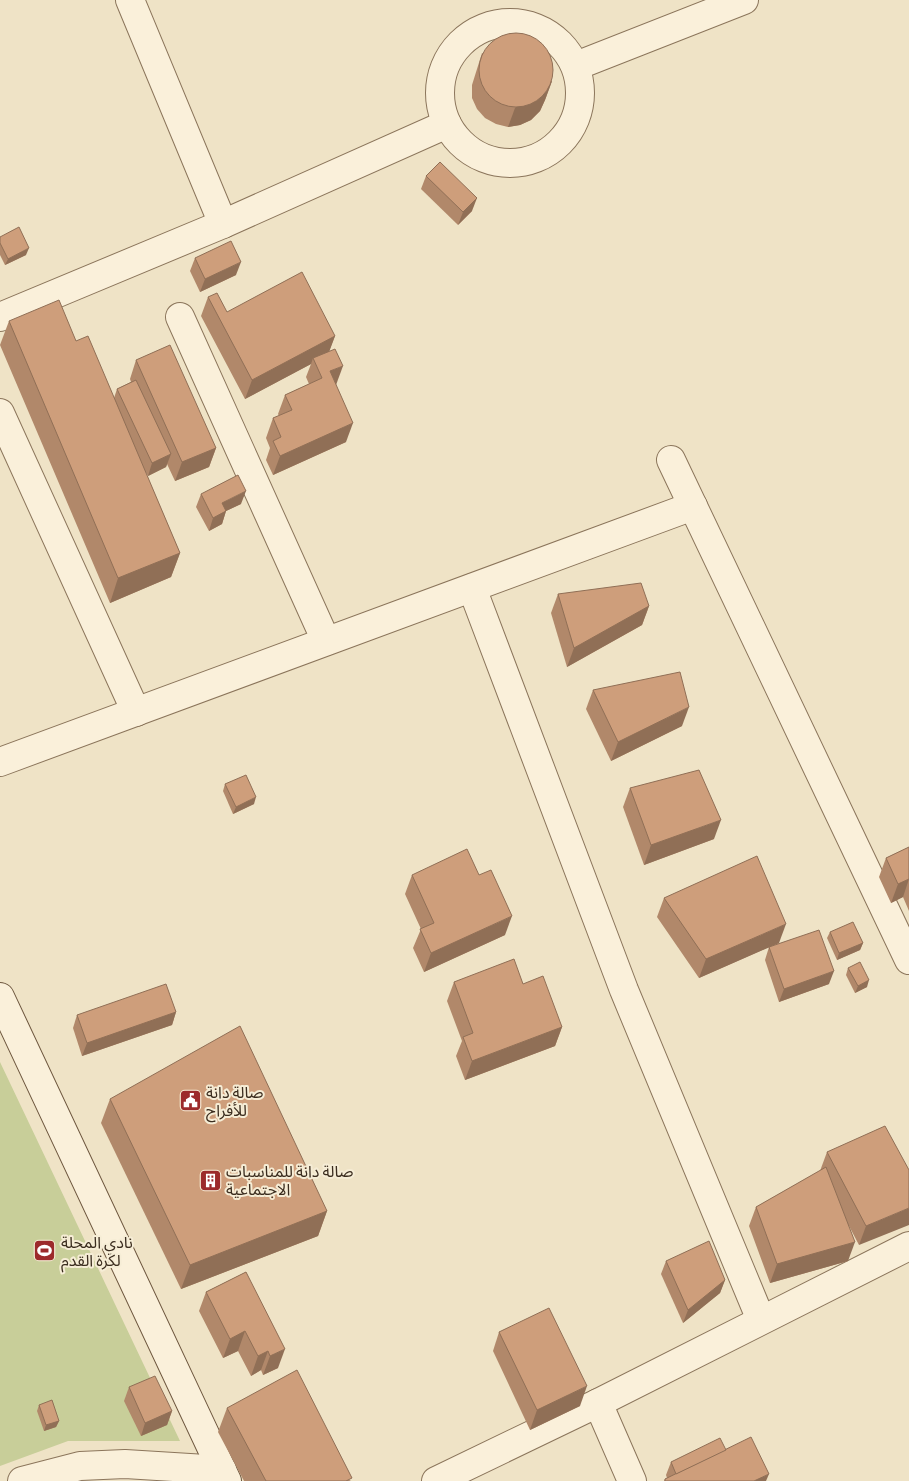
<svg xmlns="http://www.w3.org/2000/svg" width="909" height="1481" font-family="'Crimson Pro','Noto Sans Arabic',serif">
  <rect width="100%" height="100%" fill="#efe3c6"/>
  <polygon fill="#c8ce99" points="0,1062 180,1441 68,1441 0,1466"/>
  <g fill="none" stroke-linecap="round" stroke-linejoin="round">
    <defs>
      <g id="street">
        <polyline points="130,0 223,224"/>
        <circle cx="510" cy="93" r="70"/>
        <polyline points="576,66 744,0"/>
        <polyline points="0,317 223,224 447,124"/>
        <polyline points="180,317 326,641"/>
        <polyline points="0,413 136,712"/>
        <polyline points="671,460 909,960"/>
        <polyline points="472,588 624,990 761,1320"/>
        <polyline points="0,762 693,506"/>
        <polyline points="598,1403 632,1481"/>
        <polyline points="22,1481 80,1466 125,1464 222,1470"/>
        <polyline points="436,1481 598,1403 909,1246"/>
      </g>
      <polyline id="secondary" points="0,997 227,1481"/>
    </defs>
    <use href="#street" stroke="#8b755b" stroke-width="30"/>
    <use href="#secondary" stroke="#6d563e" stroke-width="30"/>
    <use href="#street" stroke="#faf0da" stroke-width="28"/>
    <use href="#secondary" stroke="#faf0da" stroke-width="28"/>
  </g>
  <g fill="#b1886a">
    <polygon points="482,53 552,81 545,100 540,111 531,120 520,125 508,127 496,124 485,118 477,109 472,98 472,85"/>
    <polygon points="426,176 472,211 458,225 421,189"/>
    <polygon points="0,237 26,255 5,265 0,255"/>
    <polygon points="195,258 236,275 200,292 190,271"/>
    <polygon points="208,297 227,312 335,336 329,351 346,442 273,475 266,460 270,448 266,438 273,418 279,416 278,414 285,395 309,384 306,377 311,364 245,399 201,316"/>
    <polygon points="9,321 76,341 114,398 117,389 131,382 130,379 136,360 216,448 209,467 175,481 167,464 166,467 148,476 144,469 180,553 171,577 110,603 0,345"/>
    <polygon points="201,494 241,504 226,511 222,524 209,531 196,507"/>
    <polygon points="558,594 649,606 642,625 567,667 551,613"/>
    <polygon points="593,690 682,726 611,761 586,709"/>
    <polygon points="225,784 254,804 233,814 223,791"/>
    <polygon points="630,788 714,839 644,865 623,807"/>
    <polygon points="909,847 909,911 903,897 891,903 879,877 886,858"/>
    <polygon points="412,875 505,935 424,972 413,948 421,929 405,894"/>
    <polygon points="664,898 779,943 772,946 829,984 779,1002 765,960 769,947 699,978 657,917"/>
    <polygon points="830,932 863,943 860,950 837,960 827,938"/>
    <polygon points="848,968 867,987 855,993 846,975"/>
    <polygon points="454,982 523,984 562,1027 555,1046 465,1080 456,1056 462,1041 447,1001"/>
    <polygon points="176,1012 172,1025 82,1056 73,1028 77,1015"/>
    <polygon points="110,1099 327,1211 318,1236 181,1289 101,1123"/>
    <polygon points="827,1152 909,1170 859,1245 849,1226 848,1261 770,1283 749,1226 756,1207 820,1171"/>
    <polygon points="666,1261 725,1280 720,1293 683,1323 661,1274"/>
    <polygon points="246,1272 278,1368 263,1375 261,1370 251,1376 238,1351 223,1358 199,1311 206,1292"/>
    <polygon points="499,1332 580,1406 530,1430 493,1351"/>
    <polygon points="129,1387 172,1411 167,1425 141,1436 124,1401"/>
    <polygon points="39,1405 59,1421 56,1427 44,1431 37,1411"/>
    <polygon points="227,1408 351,1481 244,1481 218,1432"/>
    <polygon points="726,1450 766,1481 664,1481 665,1479 667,1478 666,1475 671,1462"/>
  </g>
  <g fill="#906f56">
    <polygon points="552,81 545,100 540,111 531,120 520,125 508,127 515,108"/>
    <polygon points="477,198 472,211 458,225 463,212"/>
    <polygon points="29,248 26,255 5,265 8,259"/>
    <polygon points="241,262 236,275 200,292 205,279"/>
    <polygon points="335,336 328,355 313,358 311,364 245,399 252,380"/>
    <polygon points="343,366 336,385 330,371"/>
    <polygon points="353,423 346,442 273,475 280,456"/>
    <polygon points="216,448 209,467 175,481 182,462"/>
    <polygon points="171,454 166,467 148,476 152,463"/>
    <polygon points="246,491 241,504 226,511 222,524 209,531 213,518 222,503"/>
    <polygon points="180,553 171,577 110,603 118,578"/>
    <polygon points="649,606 642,625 567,667 574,648"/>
    <polygon points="689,707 682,726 611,761 618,742"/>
    <polygon points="256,797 254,804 233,814 236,807"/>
    <polygon points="721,820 714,839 644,865 651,845"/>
    <polygon points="909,879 903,897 891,903 898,884"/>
    <polygon points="512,916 505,935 424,972 431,953"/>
    <polygon points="786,924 779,943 699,978 706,959"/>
    <polygon points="863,943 860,950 837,960 839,953"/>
    <polygon points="834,971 829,984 779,1002 784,989"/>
    <polygon points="869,980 867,987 855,993 858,986"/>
    <polygon points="176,1012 172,1025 82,1056 87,1043"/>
    <polygon points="562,1027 555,1046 465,1080 472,1061"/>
    <polygon points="909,1208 909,1225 859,1245 866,1226"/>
    <polygon points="327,1211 318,1236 181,1289 190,1265"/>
    <polygon points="855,1242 848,1261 770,1283 777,1264"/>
    <polygon points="725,1280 720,1293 683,1323 688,1310"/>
    <polygon points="245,1331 238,1351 223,1358 230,1339"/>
    <polygon points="285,1349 278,1368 263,1375 270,1356"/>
    <polygon points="268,1351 261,1370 251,1376 258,1356"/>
    <polygon points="587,1386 580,1406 530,1430 537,1410"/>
    <polygon points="172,1411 167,1425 141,1436 145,1423"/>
    <polygon points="59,1421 56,1427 44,1431 46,1425"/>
    <polygon points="769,1474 766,1481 754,1481"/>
  </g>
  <g fill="#ce9e7b" stroke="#906f56">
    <circle cx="516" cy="70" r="37"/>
    <polygon points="440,162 477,198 463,212 426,176"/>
    <polygon points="19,227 29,248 8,259 0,243 0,237"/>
    <polygon points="231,241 241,262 205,279 195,258"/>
    <polygon points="302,272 335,336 252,380 208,297 217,293 227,312"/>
    <polygon points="59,300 76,341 88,336 180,553 118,578 9,321"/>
    <polygon points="170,345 216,448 182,462 136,360"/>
    <polygon points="335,349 343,366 330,371 353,423 280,456 273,441 281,437 273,418 292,410 285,395 322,378 313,358"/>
    <polygon points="136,380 171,454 152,463 117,389"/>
    <polygon points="238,475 246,491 222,503 226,511 213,518 201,494"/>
    <polygon points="641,583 649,606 574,648 558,594"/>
    <polygon points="680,672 689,707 618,742 593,690"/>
    <polygon points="699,770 721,820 651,845 630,788"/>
    <polygon points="246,775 256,797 236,807 225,784"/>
    <polygon points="909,847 909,879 898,884 886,858"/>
    <polygon points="467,849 479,875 491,870 512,916 431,953 420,929 434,923 412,875"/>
    <polygon points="757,856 786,924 706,959 664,898"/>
    <polygon points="853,922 863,943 839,953 830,932"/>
    <polygon points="819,930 834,971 784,989 769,947"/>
    <polygon points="514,959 523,984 543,976 562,1027 472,1061 463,1037 473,1033 454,982"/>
    <polygon points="860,962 869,980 858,986 848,968"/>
    <polygon points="166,984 176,1012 87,1043 77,1015"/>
    <polygon points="240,1026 327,1211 190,1265 110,1099"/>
    <polygon points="885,1126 909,1170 909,1208 866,1226 827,1152"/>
    <polygon points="826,1167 855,1242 777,1264 756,1207"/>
    <polygon points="709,1241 725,1280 688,1310 666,1261"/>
    <polygon points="246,1272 285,1349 270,1356 268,1351 258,1356 245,1331 230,1339 206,1292"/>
    <polygon points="549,1308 587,1386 537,1410 499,1332"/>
    <polygon points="297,1370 352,1478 346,1481 266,1481 227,1408"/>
    <polygon points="155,1376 172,1411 145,1423 129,1387"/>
    <polygon points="52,1400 59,1421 46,1425 39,1405"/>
    <polygon points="751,1437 769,1474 754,1481 665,1481 665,1479"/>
    <polygon points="720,1438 726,1450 676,1474 671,1462"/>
  </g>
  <defs>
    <symbol id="civic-square" viewBox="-11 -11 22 22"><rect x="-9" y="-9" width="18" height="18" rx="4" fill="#9c2a2b" stroke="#f6edd6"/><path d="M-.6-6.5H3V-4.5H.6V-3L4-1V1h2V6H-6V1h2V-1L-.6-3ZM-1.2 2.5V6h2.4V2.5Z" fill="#fff"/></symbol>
    <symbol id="building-square" viewBox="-11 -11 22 22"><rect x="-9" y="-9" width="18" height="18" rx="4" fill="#9c2a2b" stroke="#f6edd6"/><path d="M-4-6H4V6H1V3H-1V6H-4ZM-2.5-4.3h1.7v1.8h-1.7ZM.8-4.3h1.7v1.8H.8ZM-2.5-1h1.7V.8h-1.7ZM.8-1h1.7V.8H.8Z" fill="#fff"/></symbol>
    <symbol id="stadium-square" viewBox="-11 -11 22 22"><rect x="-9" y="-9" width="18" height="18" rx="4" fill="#9c2a2b" stroke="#f6edd6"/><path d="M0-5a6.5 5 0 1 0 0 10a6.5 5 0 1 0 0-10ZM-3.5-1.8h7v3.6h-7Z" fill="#fff"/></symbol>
  </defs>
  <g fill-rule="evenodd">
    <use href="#civic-square" x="178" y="1088" width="25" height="25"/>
    <use href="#building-square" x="198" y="1168" width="25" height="25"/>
    <use href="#stadium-square" x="32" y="1238" width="25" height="25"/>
  </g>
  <g text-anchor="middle" stroke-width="4" stroke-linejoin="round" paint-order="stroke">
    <g font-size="16" fill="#3b2d1f" stroke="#f6edd6" text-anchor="start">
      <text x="206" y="1098">صالة دانة<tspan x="206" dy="18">للأفراح</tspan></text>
      <text x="226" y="1177">صالة دانة للمناسبات<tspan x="226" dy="18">الاجتماعية</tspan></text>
      <text x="61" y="1248">نادي المحلة<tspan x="61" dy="18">لكرة القدم</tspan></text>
    </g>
  </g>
</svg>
